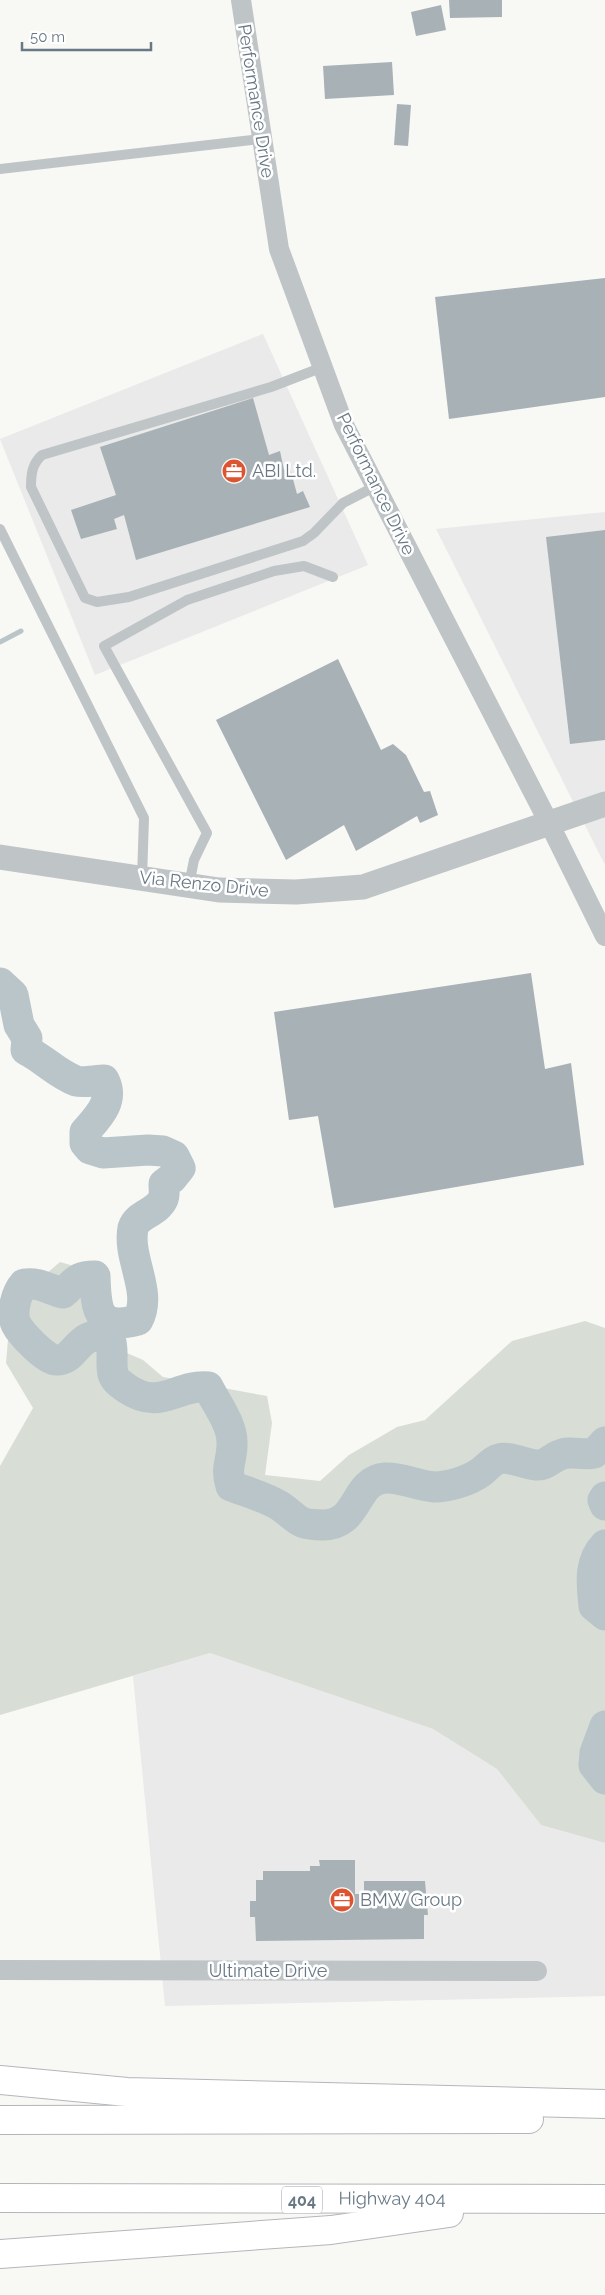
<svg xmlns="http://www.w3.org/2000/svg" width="605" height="2295" font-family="Raleway,sans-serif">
  <rect width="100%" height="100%" fill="#f8f8f5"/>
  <g fill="#e9eae9">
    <polygon points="263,334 368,565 95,675 0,439"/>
    <polygon points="605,512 605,865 436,529"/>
    <polygon points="210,1653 433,1729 497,1769 541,1825 605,1843 605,1996 165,2006 133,1676"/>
  </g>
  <polygon fill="#d8ddd5" points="60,1262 94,1272 102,1290 98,1324 108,1345 143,1360 163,1377 267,1396 272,1423 265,1475 320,1481 349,1455 397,1427 425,1420 512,1341 585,1321 605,1328 605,1843 541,1825 497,1769 433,1729 210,1653 0,1715 0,1466 33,1408 6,1363 11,1304"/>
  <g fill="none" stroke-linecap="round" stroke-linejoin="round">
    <polyline stroke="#b9c5c9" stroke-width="5" points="0,642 21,631"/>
    <g stroke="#b9c5c9" stroke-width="31">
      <path d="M0,983L13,995L19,1025L27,1038L26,1050C44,1059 57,1074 76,1081C84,1083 96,1080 104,1080C115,1101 98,1117 85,1132V1143L90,1149L103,1153L148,1150L163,1151L174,1156L180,1168L172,1178L164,1184C164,1188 165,1195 163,1199C157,1213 137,1214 133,1228C127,1259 153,1291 138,1320C97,1331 96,1310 95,1276C75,1276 76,1282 63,1293C48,1289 39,1282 24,1284C16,1293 11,1313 16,1324C21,1334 46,1360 56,1360C77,1361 75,1331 109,1335C115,1350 110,1361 113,1374C115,1381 121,1384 126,1388C161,1412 176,1384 208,1387C216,1403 233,1425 232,1444C232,1461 225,1468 231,1486C247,1492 265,1497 280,1506C299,1519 296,1525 323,1525C360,1525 353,1481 385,1478C402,1477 417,1486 434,1487C448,1487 469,1481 481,1472C487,1468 491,1461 499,1459C509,1456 525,1464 536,1465C546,1466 551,1458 560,1455C570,1450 583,1456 594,1453C597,1451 602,1445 605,1442"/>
      <polyline points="605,1497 603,1500 605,1505"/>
      <path d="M605,1545C588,1563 592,1584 594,1606L605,1615"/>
      <polyline points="605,1726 595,1753 594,1765 605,1779"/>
    </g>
  </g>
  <g fill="#a8b1b6">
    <polygon points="449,0 502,0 502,17 450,18"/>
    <polygon points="441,5 446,30 416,36 411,12"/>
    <polygon points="392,62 394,95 325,99 323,66"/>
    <polygon points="397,104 411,105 408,146 394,145"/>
    <polygon points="605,278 605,397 449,419 435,297"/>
    <polygon points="253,398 269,455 280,451 284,470 290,468 297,494 303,491 310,507 136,560 124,515 114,519 117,529 81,539 71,510 116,495 100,447"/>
    <polygon points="605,530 605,740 570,744 546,537"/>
    <polygon points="338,659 381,750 393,744 406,755 424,792 430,791 438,815 420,823 417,816 356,851 344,825 286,860 216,720"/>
    <polygon points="531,973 545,1069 571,1063 584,1165 334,1208 318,1116 289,1120 274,1012"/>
    <polygon points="319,1860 355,1860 355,1894 364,1894 364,1881 425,1881 428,1915 424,1915 424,1939 256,1941 255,1917 250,1917 250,1901 256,1901 256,1880 263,1880 263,1871 310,1871 310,1866 320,1866"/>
  </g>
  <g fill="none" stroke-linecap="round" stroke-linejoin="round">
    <defs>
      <g id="motorway">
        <polyline points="0,2080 127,2092 605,2104"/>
        <polyline points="0,2120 529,2119"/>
        <path id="s1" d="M0,2198L605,2199"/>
        <polyline points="0,2254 331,2230 449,2213"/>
      </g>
    </defs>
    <use href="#motorway" stroke="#b3b7ba" stroke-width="30"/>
    <g stroke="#bfc4c7" stroke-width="10">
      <polyline points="0,169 261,139"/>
      <path d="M323,367L271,387L42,455C32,464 31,474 31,487L85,598L97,602L129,597L303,541L314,533L343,503L376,486"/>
      <polyline points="0,529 144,818 142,878"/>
      <polyline points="189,885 194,860 207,833 104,646 187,600 274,571 304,566 333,577"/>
    </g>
    <g stroke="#bfc4c7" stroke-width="20">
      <polyline points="241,0 279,249 344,425 549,823 605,936"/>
      <polyline points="0,1970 537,1971"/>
    </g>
    <polyline stroke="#bfc4c7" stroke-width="25" points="0,857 219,890 296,892 363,887 605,804"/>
    <use href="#motorway" stroke="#fff" stroke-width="28"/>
  </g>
  <defs>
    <symbol id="office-disc" viewBox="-11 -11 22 22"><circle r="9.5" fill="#dd5430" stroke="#fff"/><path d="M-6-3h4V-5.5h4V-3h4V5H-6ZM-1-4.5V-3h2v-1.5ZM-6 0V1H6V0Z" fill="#fff"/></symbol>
  </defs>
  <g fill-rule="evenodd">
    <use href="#office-disc" x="220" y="457" width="28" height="28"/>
    <use href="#office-disc" x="328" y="1886" width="28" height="28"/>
  </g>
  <g text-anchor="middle" stroke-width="5" stroke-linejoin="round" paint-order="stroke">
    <rect fill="#fff" stroke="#95a1aa" stroke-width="1" x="282" y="2186.5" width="40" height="27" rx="4"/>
    <g font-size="16" font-weight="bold" fill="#687985">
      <text x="302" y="2206">404</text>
    </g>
    <g font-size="18" fill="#687985" stroke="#fff">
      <text transform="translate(256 101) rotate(81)" y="6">Performance Drive</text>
      <text transform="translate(376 484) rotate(64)" y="6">Performance Drive</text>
      <text transform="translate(204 884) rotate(6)" y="6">Via Renzo Drive</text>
      <text x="268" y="1977">Ultimate Drive</text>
      <text dy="6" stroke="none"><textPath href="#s1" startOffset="392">Highway 404</textPath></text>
    </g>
    <g font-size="18" fill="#687985" stroke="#fff" text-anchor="start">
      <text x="252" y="477">ABI Ltd.</text>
      <text x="360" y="1906">BMW Group</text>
    </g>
  </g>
  <path d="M22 42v8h129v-8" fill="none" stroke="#687985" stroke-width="2.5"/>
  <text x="30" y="42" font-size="15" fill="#687985" stroke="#ffffff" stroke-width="4" paint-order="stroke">50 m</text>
</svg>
